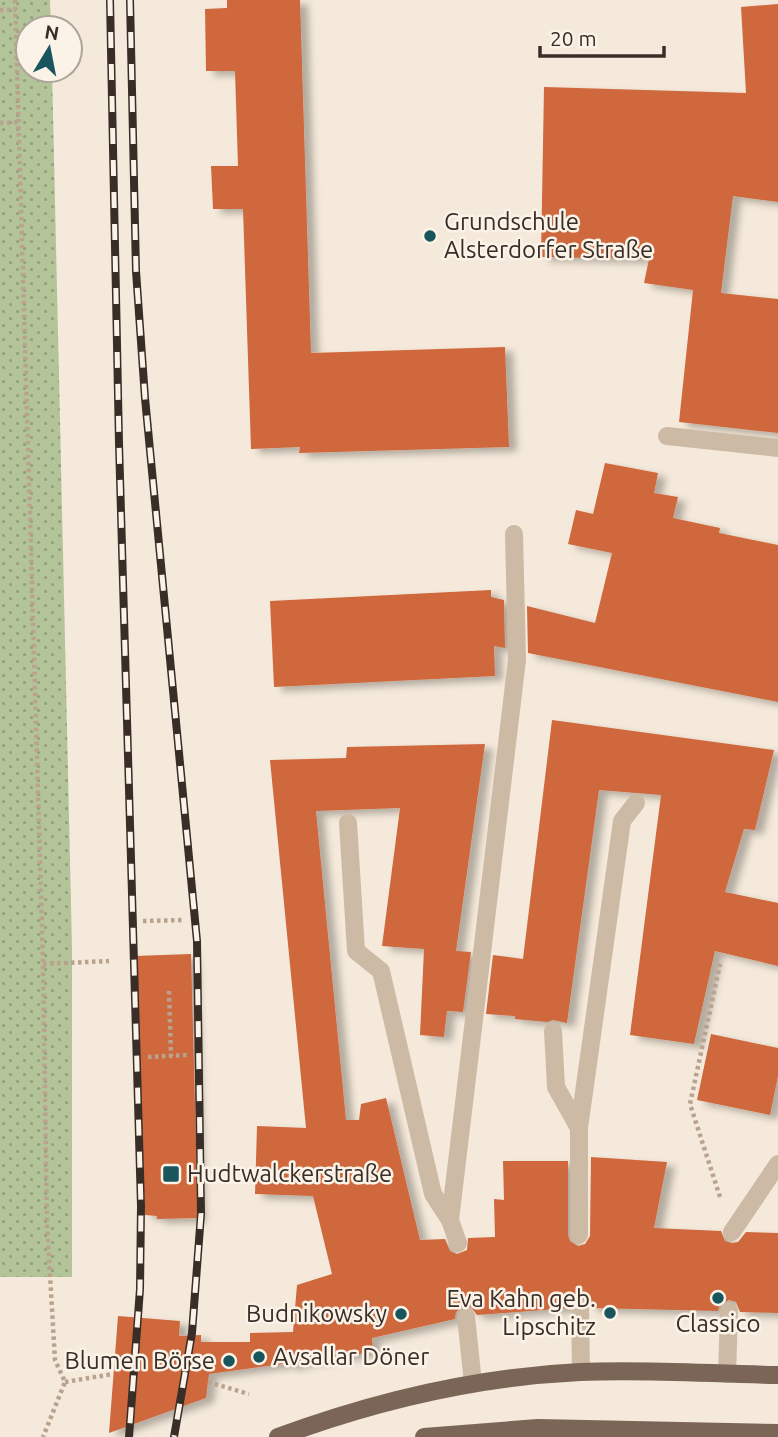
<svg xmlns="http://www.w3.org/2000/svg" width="778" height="1437" font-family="Ubuntu,sans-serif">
  <defs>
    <pattern id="grass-dots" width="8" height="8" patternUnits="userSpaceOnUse" patternTransform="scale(1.75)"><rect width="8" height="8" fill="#b3c499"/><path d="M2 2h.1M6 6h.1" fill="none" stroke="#93a07d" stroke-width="1.8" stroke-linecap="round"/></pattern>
    <filter id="shadow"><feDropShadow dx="8" dy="4.5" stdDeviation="3.5" flood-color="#0004"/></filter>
  </defs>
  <rect width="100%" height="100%" fill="#f4e9da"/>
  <polygon fill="url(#grass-dots)" points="0,0 50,0 51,28 28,28 28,70 52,70 72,948 72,1277 0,1277"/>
  <g fill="#cf683d" filter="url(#shadow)">
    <polygon points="227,0 300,0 311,353 505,347 509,447 299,453 300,447 251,449 243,209 213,209 211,166 238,166 235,71 206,71 205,9 227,8"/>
    <polygon points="778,4 778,202 733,196 721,293 778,299 778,433 679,422 693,290 644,283 649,259 541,257 544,87 746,93 741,7"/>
    <polygon points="605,463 658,473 654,493 678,497 673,518 720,528 719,533 778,545 778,702 528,653 527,606 595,623 612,553 568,544 576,510 593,514"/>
    <polygon points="491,590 491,597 504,600 505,648 494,646 495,676 274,687 270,601"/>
    <polygon points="552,720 774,750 755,830 744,829 725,892 778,903 778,966 715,951 694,1044 630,1035 661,795 599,790 567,1023 553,1020 547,1022 515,1019 515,1016 486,1014 493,955 523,959"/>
    <polygon points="485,744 456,951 471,952 463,1012 447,1011 444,1037 420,1035 424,949 382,946 400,808 316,811 346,1120 359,1120 361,1104 386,1098 420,1240 445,1239 450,1251 457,1254 467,1250 468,1238 495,1237 494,1199 504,1200 503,1161 568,1161 568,1235 570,1241 578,1246 585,1244 590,1236 591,1157 667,1162 654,1228 721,1231 725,1241 732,1243 738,1242 746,1232 778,1233 778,1313 740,1312 736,1302 729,1300 720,1304 718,1311 591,1308 589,1302 581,1297 574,1299 569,1308 477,1315 471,1307 464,1306 456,1312 455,1319 372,1338 373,1352 302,1362 289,1367 290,1363 209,1374 206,1398 109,1433 118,1316 180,1321 179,1336 201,1335 201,1342 250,1342 250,1333 293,1332 297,1285 332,1274 313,1196 255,1194 257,1126 306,1128 270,760 346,758 347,747"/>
    <polygon points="191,954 198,1218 157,1219 157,1216 145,1215 135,956"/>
    <polygon points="711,1034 778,1048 778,1076 770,1115 697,1100"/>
  </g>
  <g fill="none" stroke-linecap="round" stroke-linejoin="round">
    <g stroke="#b9a38f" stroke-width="4.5" stroke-dasharray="3.5 3.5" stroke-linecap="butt">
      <polyline points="15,0 43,964 47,1223 55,1360 65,1382 43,1437"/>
      <polyline points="0,10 16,10"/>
      <polyline points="0,123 19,122"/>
      <polyline points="143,921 184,920"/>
      <polyline points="43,964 109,961"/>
      <polyline points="169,991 171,1056"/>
      <polyline points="148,1057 187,1055"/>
      <polyline points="720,1197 690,1104 720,964"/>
      <polyline points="65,1382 113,1374"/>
      <polyline points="208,1382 249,1394"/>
    </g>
    <g stroke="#cdbaa5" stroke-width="18">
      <polyline points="667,436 778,448"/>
      <polyline points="348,823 356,951 381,971 433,1194 450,1220 458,1243"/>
      <polyline points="553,1031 556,1087 579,1128"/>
      <polyline points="450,1220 517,660 514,534"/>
      <polyline points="732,1232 778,1164"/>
      <polyline points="579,1235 579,1128 622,821 636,803"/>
      <polyline points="580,1308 581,1372"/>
      <polyline points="466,1317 473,1383"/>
      <polyline points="727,1374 729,1311"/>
    </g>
    <g stroke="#7b6557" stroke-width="18">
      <path d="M278,1437C375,1401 476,1377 580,1372C646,1369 712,1374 778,1375"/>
      <polyline points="424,1437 538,1428 778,1433"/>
    </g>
    <defs>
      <g id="rail">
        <polyline points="110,0 119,443 141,1206 140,1289 129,1437"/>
        <polyline points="130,0 136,271 145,398 197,941 201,1214 192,1333 174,1437"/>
      </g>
    </defs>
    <use href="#rail" stroke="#382d27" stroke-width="8"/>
    <use href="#rail" stroke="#fbf3e7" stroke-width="5" stroke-dasharray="16" stroke-linecap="butt"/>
  </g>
  <g fill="#19555d" stroke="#fbf3e7" stroke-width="2.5">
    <circle cx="430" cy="236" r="7"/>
    <rect x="162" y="1165" width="18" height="18" rx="3.5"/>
    <circle cx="718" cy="1298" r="7"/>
    <circle cx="610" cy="1313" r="7"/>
    <circle cx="401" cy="1314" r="7"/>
    <circle cx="259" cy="1357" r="7"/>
    <circle cx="229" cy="1361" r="7"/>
  </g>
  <g text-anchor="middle" stroke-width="5" stroke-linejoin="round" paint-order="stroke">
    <g font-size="24" fill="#382d27" stroke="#fbf3e7" text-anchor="start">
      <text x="444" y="230">Grundschule<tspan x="444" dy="28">Alsterdorfer Straße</tspan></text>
      <text x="187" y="1182">Hudtwalckerstraße</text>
      <text x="596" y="1307" text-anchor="end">Eva Kahn geb.<tspan x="596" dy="28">Lipschitz</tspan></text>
      <text x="387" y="1322" text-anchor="end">Budnikowsky</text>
      <text x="718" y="1332" text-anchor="middle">Classico</text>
      <text x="273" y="1365">Avsallar Döner</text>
      <text x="215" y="1369" text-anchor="end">Blumen Börse</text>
    </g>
  </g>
  <g transform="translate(49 49) rotate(10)"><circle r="33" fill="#fbf3e7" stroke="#ada49a" stroke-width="2"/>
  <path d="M0-5L12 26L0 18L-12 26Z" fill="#19555d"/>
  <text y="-10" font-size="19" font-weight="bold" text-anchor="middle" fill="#382d27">N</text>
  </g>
  <path d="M540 46v10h124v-10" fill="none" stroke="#382d27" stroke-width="3.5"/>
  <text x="550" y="46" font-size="21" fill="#382d27" stroke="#fbf3e7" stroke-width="5" paint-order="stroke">20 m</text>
</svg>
